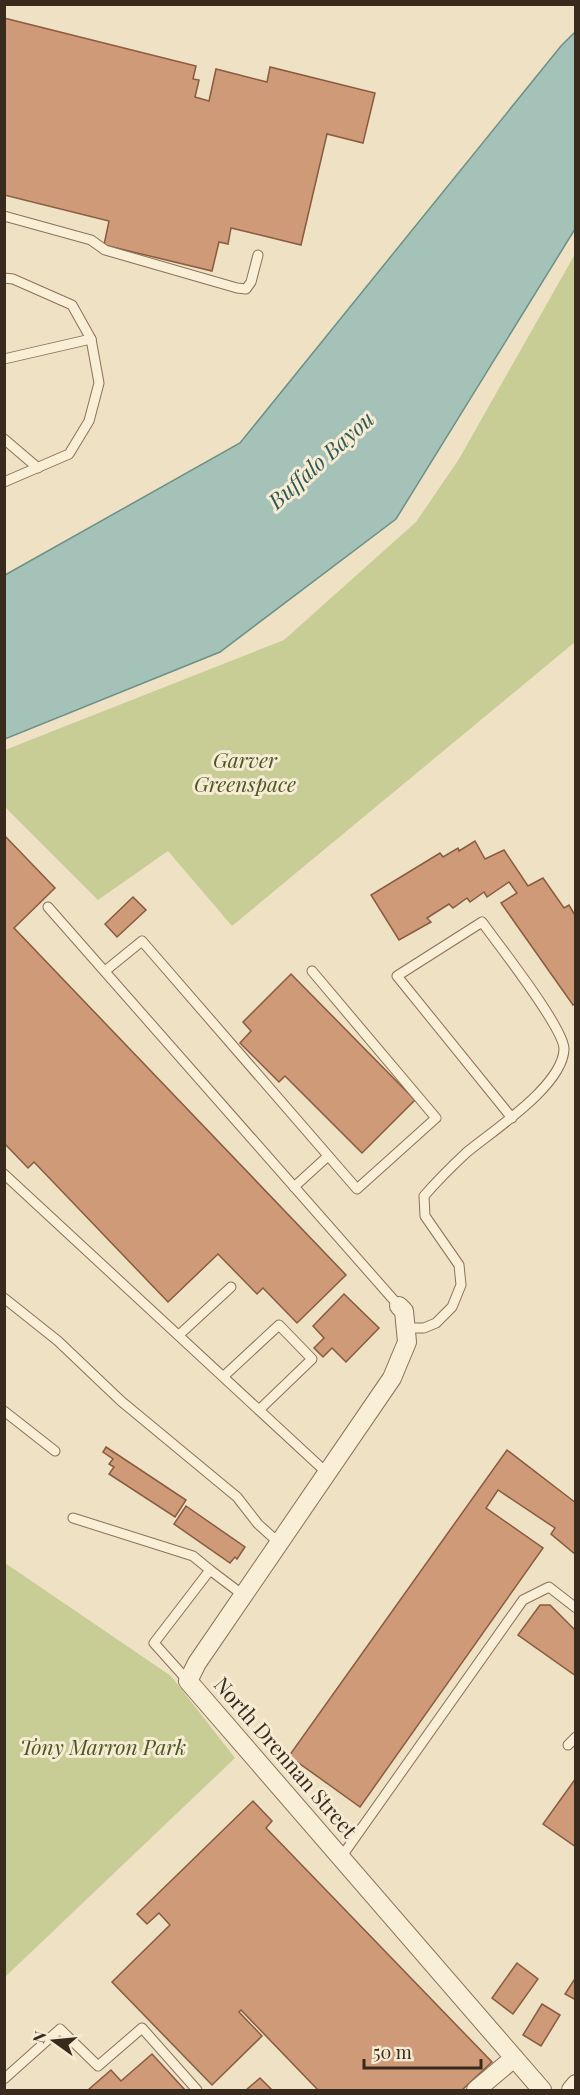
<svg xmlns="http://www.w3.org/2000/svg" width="580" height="2095" font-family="'Playfair Display',serif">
  <rect width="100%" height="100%" fill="#efe1c3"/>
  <g fill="#c8cd96">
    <polygon points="575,254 575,642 232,926 168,851 98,900 5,807 5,750 284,640 416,522 459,459"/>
    <polygon points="5,1563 171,1676 235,1758 5,1977"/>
  </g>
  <polygon fill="#a5c2b9" stroke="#6c9086" stroke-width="1.5" points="575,32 575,229 396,519 220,652 5,739 5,575 240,443 561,46"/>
  <g fill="#ce9a78" stroke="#895b3f" stroke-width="1.5">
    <polygon points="4,18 196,66 193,79 199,80 195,97 209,101 216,69 267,82 270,67 375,93 363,143 327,134 301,245 231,228 228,244 219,242 212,271 104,245 109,221 4,195"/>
    <polygon points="4,835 55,888 14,928 346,1275 297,1323 263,1288 257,1294 218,1254 168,1302 34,1162 28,1168 4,1143"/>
    <polygon points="475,841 485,859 504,850 528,886 543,878 564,908 569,905 576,917 576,1003 573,1005 501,903 517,893 509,882 487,897 484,892 470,902 467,898 453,908 449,904 427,918 431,922 399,940 371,895 440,853 443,857 458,848 459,851"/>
    <polygon points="133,897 146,910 117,937 105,924"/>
    <polygon points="291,974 415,1100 362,1153 285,1076 279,1082 240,1043 251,1031 243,1022"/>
    <polygon points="344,1294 379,1328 346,1362 332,1348 323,1357 314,1348 324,1338 313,1326"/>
    <polygon points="106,1447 186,1500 175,1517 109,1474 114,1467 109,1464 113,1459 103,1452"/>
    <polygon points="507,1450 576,1503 576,1555 551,1534 555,1528 498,1490 486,1508 543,1548 360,1807 289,1756"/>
    <polygon points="186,1506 245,1547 237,1559 235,1557 230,1563 174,1524"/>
    <polygon points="540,1605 550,1605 576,1631 576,1676 518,1635"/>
    <polygon points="576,1778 576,1847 543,1824"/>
    <polygon points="253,1801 272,1821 266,1828 492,2062 462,2090 318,2090 241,2010 239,2012 262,2036 212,2085 112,1982 170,1925 159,1913 147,1924 137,1914"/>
    <polygon points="517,1963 538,1979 513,2014 492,1998"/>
    <polygon points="576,1977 576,2000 565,1994"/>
    <polygon points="542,2004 560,2015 541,2046 523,2035"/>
    <polygon points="152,2054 185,2090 88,2090 111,2070 121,2081"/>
    <polygon points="260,2078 272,2090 246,2090"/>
  </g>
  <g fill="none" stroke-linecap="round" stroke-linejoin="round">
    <defs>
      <g id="service">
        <polyline points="4,216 91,240 105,250 237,288 246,289 251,282 258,255"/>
        <polyline points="4,278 13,279 72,305 91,339 99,383 89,421 69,454 4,482"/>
        <polyline points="4,359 91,339"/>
        <polyline points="4,439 38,468"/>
        <polyline points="48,907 399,1306"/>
        <polyline points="105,971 142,941 357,1189 436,1118 312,971"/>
        <polyline points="4,1174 327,1473"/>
        <polyline points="294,1187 328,1156"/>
        <polyline points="4,1298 58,1341 121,1401 237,1497 258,1524 279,1543"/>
        <path d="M406,1328H424L436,1323L452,1307L461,1285L459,1265L425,1216L424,1196C437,1181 451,1167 466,1153C492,1131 563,1086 564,1049C564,1028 498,944 482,922L397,976L512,1118"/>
        <polyline points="179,1335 231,1287"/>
        <polyline points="224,1376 279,1325 312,1359 259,1410"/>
        <polyline points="4,1411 55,1451"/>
        <polyline points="73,1518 193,1556 210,1570"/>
        <polyline points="188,1681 154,1643 210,1570 243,1595"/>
        <polyline points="568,1745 576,1737"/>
        <polyline points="342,1856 523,1600 549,1587 576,1608"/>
        <polyline points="4,2079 60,2029 98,2066 142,2028 197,2090"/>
      </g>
      <g id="minor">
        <polyline points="399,1306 404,1311 407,1342 392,1378 197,1663 188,1681 542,2090"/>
        <polyline points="476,2090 514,2058"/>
        <polyline points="571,2090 576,2084"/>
      </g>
    </defs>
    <use href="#service" stroke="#897259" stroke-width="11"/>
    <use href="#minor" stroke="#897259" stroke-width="20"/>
    <use href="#service" stroke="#f9eed6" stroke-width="9"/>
    <use href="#minor" stroke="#f9eed6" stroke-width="18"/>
  </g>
  <g text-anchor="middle" stroke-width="6" stroke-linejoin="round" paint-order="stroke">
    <g font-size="21" font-style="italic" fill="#4a5624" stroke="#f6ebd3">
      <text x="245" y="768">Garver<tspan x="245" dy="24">Greenspace</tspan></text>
      <text x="103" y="1755">Tony Marron Park</text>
    </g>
    <g font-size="21" fill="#392a1e" stroke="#f6ebd3">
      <text transform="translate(285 1758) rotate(49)" y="7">North Drennan Street</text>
    </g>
    <g font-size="22" font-style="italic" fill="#2d5955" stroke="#f6ebd3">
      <text transform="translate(321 460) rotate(-42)" y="8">Buffalo Bayou</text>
    </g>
  </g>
  <rect width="580" height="2095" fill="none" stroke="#392a1e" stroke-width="12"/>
  <g transform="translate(54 2041) rotate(285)" stroke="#f6ebd3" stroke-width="4.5" paint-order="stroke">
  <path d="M0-4.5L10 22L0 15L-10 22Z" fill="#392a1e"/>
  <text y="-9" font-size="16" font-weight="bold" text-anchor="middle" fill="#392a1e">N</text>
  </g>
  <path d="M364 2059v9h117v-9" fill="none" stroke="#392a1e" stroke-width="3"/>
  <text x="373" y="2059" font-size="18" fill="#392a1e" stroke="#f6ebd3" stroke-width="4.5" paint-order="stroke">50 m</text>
</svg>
